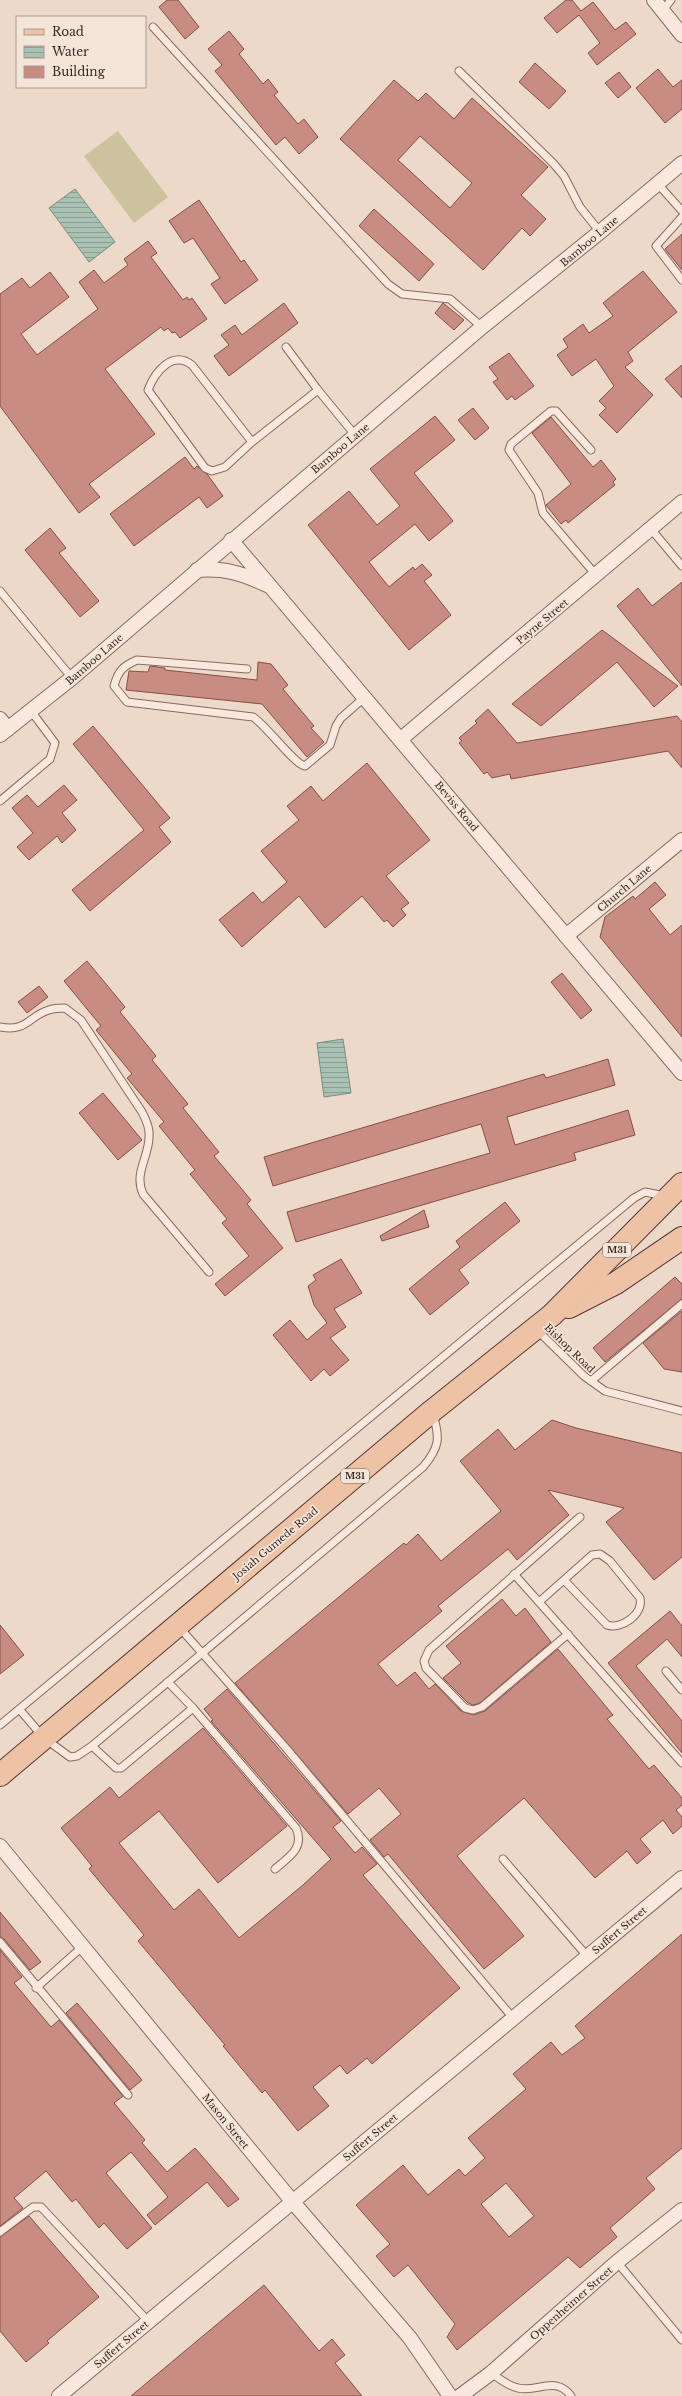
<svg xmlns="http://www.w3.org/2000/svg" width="682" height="2396" font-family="'Libre Baskerville',serif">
  <defs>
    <pattern id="water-rules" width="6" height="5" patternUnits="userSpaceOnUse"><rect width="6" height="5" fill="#aac2b4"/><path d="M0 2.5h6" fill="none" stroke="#8b9e92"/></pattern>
  </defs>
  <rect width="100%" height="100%" fill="#edd9ca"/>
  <polygon fill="#cbc39e" points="118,131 168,197 134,223 84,156"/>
  <g fill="url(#water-rules)" stroke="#71907f">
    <polygon points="75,189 115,242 89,262 49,208"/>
    <polygon points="343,1039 351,1093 324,1097 317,1043"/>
  </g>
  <g fill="#c98c82" stroke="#874e46" fill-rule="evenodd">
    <polygon points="167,0 178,0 199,27 185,39 159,7"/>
    <polygon points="566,0 572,0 581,11 593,2 615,30 626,22 636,34 597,65 588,53 600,43 579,15 557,33 544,18"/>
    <polygon points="229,31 244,49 239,54 263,84 268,79 278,92 274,95 298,124 304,119 318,137 299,154 285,137 276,145 215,71 222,65 208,49"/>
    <polygon points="535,63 566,91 549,109 519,82"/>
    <polygon points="658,69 673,87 682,80 682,109 665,123 636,88"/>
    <polygon points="619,72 631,87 618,98 605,83"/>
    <path d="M394,80L418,101L426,93L454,119L472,98L548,167L521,195L546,219L530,236L522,228L483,270L340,139ZM420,136L472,183L450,208L398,160Z"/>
    <polygon points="199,200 241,262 244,260 258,280 225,304 211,284 220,278 193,238 184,243 169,221"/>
    <polygon points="374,209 434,264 419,281 359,226"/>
    <polygon points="682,234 682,270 665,249"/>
    <polygon points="148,241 157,253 151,257 183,300 187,297 189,300 192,298 207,319 180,338 175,332 172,333 168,328 164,331 161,327 105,369 155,434 89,484 100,497 79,513 0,406 0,294 22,278 30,288 50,272 69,297 21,334 37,355 98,309 79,282 94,270 104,283 128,265 124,259"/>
    <polygon points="643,271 677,312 628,352 633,361 625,367 653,395 617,433 599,415 606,408 599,401 614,386 596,359 572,376 557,355 568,347 563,339 583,324 589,333 613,316 603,303"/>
    <polygon points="284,303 298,323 229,376 214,356 229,345 221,335 235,325 242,335"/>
    <polygon points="443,303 464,320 454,330 435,313"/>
    <polygon points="509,353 534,386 515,400 512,396 507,400 493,382 498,379 489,367"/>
    <polygon points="682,365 682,398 665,379"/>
    <polygon points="473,408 489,428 475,440 458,420"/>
    <polygon points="435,416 455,440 414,473 453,521 429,541 415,524 369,562 389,587 413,567 415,570 422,564 432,575 424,581 451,615 409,650 308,525 349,491 377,525 400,506 370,469"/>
    <polygon points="551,417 593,467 601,460 616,479 613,482 615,485 568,523 566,520 561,524 546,505 571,484 532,433"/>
    <polygon points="185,457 194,469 197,466 207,474 223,496 207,508 199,497 134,546 110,514"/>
    <polygon points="50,528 66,548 59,553 99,601 80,617 25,550"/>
    <polygon points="682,582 682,686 617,606 638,588 652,606"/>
    <polygon points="602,630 678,686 654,707 617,662 541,726 512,704"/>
    <polygon points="258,662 271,664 288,685 283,689 314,726 311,728 324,742 307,757 262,704 126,690 129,671 148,672 150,666 165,668 165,670 257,680"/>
    <polygon points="488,709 517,743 677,716 682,722 682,768 668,751 511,779 510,774 492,778 487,772 484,774 459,743 462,741 459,738 477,723 475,721"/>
    <polygon points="93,726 170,818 159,827 171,842 90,911 72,890 144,830 73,744"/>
    <polygon points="367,763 430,840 386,876 409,903 401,909 406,915 393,927 387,920 384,922 362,896 325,928 299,896 242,947 219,920 253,892 262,903 287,882 261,851 299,820 287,806 311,786 323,801"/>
    <polygon points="64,785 77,800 62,813 76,830 62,843 57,836 29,860 17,847 33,833 12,808 27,795 38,807"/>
    <polygon points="655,882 666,895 649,909 670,935 682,925 682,1037 600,937 605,917 633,896 635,899"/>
    <polygon points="87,961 125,1007 120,1012 156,1056 152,1060 188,1104 183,1108 219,1152 214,1156 251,1200 247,1204 283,1248 225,1296 215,1284 249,1256 222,1223 227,1219 190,1174 195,1170 159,1126 164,1122 127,1078 132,1074 96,1030 101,1026 64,981"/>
    <polygon points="562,973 592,1010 581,1019 551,982"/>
    <polygon points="39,986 48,997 27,1013 18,1002"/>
    <polygon points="608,1059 615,1085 507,1117 515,1145 628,1110 635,1135 574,1153 576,1160 296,1242 287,1212 490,1153 481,1124 273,1186 264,1157 544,1074 546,1078"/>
    <polygon points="103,1093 142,1140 118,1160 79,1113"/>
    <polygon points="505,1202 520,1221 459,1270 469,1283 430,1315 409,1289 460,1247 456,1241"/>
    <polygon points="424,1210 429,1227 382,1241 380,1236"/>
    <polygon points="341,1259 362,1293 334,1309 346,1327 330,1338 349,1360 330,1376 324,1369 311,1381 273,1335 290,1320 307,1340 327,1323 314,1305 308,1286 316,1280 313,1275"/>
    <polygon points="675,1277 682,1284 682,1299 605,1362 593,1348"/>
    <polygon points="682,1311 682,1372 664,1369 643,1343"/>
    <polygon points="552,1420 576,1428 682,1453 682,1557 654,1580 606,1522 624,1508 548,1490 569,1515 517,1560 508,1549 438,1606 442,1611 378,1664 397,1686 415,1672 429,1689 435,1684 461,1711 474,1715 485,1711 558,1649 613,1715 607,1719 649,1769 654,1765 682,1798 682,1805 676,1810 682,1817 682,1826 673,1834 663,1820 640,1839 651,1852 637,1864 627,1851 595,1878 524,1798 457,1856 524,1936 484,1969 388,1854 384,1857 370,1840 401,1814 379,1788 348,1814 235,1683 404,1543 406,1545 418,1534 441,1561 501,1511 460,1461 498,1429 515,1450"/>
    <polygon points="502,1599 516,1616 525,1608 551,1642 480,1703 473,1705 468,1703 443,1678 461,1663 446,1646"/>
    <polygon points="670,1611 682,1626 682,1657 667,1639 636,1666 682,1721 682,1753 608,1663"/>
    <polygon points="0,1625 24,1655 0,1674"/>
    <polygon points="227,1689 341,1821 333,1827 355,1853 362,1847 377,1864 363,1875 460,1988 372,2064 367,2058 347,2074 340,2065 313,2087 329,2106 298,2131 265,2090 262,2093 223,2046 225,2045 138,1941 144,1935 89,1869 92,1866 61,1828 110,1787 119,1798 203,1728 287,1826 218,1883 159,1811 119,1843 174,1910 199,1889 239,1938 303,1885 331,1859 211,1721 213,1720 204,1709"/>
    <polygon points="0,1912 41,1962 30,1970 4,1939 0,1937"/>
    <path d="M682,1934V2148L646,2178L655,2189L610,2228L617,2237L580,2268L568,2257L457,2350L447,2337L455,2324L408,2265L394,2277L376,2256L390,2244L356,2205L403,2165L428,2195L459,2169L465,2176L485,2158L468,2138L526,2089L513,2074L551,2042L562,2055L585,2038L575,2026ZM506,2183L534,2216L509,2237L481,2204Z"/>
    <polygon points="0,1950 22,1977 14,1983 51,2027 59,2020 123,2096 114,2103 145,2140 142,2143 167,2172 195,2148 239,2199 228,2207 207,2182 155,2225 147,2215 168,2197 131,2152 106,2173 152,2228 127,2249 104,2223 99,2228 76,2199 72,2202 46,2171 14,2198 23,2208 0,2226"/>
    <polygon points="77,2003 142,2080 130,2090 66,2013"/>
    <polygon points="29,2216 99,2297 47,2341 49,2343 26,2362 0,2331 0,2237"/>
    <polygon points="264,2285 319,2351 332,2339 345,2355 335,2363 362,2396 131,2396"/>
  </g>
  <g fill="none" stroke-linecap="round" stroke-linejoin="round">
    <defs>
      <g id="lane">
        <polyline points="663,10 671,0"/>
        <polyline points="153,27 388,284 402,294 450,299 482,327"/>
        <polyline points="459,71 553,163 564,176 580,207 600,232"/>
        <polyline points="657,183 682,211"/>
        <polyline points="682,217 656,246 682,280"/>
        <polyline points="286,347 318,390"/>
        <path d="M252,442L192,365C172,350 155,372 148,390L205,468L212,471L225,467L252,442L318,390L355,435"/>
        <polyline points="591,450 556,411 551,411 511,444 509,450 538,493 543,513 596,575"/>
        <polyline points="651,529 682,566"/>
        <polyline points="0,591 72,678"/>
        <path d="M247,669L137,660C123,666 118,671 114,686L127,702L253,717C267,726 295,765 305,766L330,745L336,726L341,718L365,697"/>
        <polyline points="0,801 50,759 55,743 31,711"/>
        <path d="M0,1027C28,1032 28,1016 49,1010C54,1008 60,1008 65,1008L81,1020L142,1112C145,1118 149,1125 149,1133C151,1155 133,1172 143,1194L209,1272"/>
        <polyline points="537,1330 584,1376 605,1391 682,1411"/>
        <polyline points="591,1381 682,1304"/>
        <polyline points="514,1574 682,1763"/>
        <path d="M539,1602L592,1555L600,1554L610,1561L640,1598C644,1614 621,1630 607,1625L564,1580"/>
        <polyline points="179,1627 286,1748 513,2018"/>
        <polyline points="568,1634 482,1707 473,1710 465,1708 426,1668 424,1661 429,1650 580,1517"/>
        <polyline points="666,1671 682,1690"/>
        <path d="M193,1708L296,1828C305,1848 289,1857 275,1869"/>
        <path d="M20,1710L44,1738L70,1757L77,1756L92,1746L423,1467C440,1447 440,1438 433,1414"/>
        <polyline points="0,1725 634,1198 645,1192 665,1196"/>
        <polyline points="92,1746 116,1768 121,1768 193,1708 168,1682"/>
        <polyline points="503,1859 587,1956"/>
        <polyline points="0,1942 128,2095"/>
        <polyline points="36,1988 82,1947"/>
        <polyline points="0,2232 33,2207 41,2207 148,2321"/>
        <polyline points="617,2262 682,2340"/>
        <path d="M491,2373C500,2379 508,2386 518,2388C537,2393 556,2375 571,2396"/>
      </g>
      <g id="street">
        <polyline points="654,0 682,35"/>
        <polyline points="231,540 682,1073"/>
        <path d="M197,570C225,568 241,573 267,585"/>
        <polyline points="0,719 8,729"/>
        <polyline points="0,735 72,678 482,327 600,232 682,163"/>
        <polyline points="401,739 682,502"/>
        <polyline points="566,936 682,840"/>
        <polyline points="0,1846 292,2201 410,2338 450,2396"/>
        <polyline points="59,2396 682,1878"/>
        <polyline points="460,2396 491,2373 617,2262 682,2210"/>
      </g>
      <g id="primary">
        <polyline points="569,1307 616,1283 682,1238"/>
        <polyline points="0,1775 432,1411 552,1315 682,1184"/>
      </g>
    </defs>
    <use href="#lane" stroke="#896a5f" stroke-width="9"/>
    <use href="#street" stroke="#896a5f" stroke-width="16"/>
    <use href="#primary" stroke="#573933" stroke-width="24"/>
    <use href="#lane" stroke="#f8e8dd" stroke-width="7"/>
    <use href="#street" stroke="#f8e8dd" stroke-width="14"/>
    <use href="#primary" stroke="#edc2a5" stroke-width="22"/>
  </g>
  <g text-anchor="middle" stroke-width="3.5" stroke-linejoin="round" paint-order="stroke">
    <g fill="#f4e5d9" stroke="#726059" stroke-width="1">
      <rect x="603" y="1243" width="28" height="14" rx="3"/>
      <rect x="341" y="1469" width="28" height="14" rx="3"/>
    </g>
    <g font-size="9" font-weight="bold" fill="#3a2722">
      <text x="617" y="1253">M31</text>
      <text x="355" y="1479">M31</text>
    </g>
    <g font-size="10" fill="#3a2722" stroke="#f4e5d9">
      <text transform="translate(589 241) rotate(-40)" y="4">Bamboo Lane</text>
      <text transform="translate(340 448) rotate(-40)" y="4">Bamboo Lane</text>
      <text transform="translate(542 621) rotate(-40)" y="4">Payne Street</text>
      <text transform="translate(94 659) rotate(-41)" y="4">Bamboo Lane</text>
      <text transform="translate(457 806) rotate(50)" y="4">Beviss Road</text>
      <text transform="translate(624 888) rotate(-40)" y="4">Church Lane</text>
      <text transform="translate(570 1348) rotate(44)" y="4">Bishop Road</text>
      <text transform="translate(275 1543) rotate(-40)" y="4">Josiah Gumede Road</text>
      <text transform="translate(619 1930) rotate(-40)" y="4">Suffert Street</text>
      <text transform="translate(226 2121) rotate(51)" y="4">Mason Street</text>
      <text transform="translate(370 2137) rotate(-40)" y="4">Suffert Street</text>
      <text transform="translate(571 2303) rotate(-41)" y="4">Oppenheimer Street</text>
      <text transform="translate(121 2344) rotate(-40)" y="4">Suffert Street</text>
    </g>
  </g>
  <rect x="16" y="16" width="130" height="72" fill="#f4e5d9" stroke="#aa9990"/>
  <rect x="24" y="29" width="20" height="6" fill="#edc2a5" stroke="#aa9990"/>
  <text x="52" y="36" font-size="12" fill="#3a2722">Road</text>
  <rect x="24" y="46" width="20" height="12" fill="url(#water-rules)" stroke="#aa9990"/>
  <text x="52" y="56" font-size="12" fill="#3a2722">Water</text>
  <rect x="24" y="66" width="20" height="12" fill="#c98c82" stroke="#aa9990"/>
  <text x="52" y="76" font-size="12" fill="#3a2722">Building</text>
</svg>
